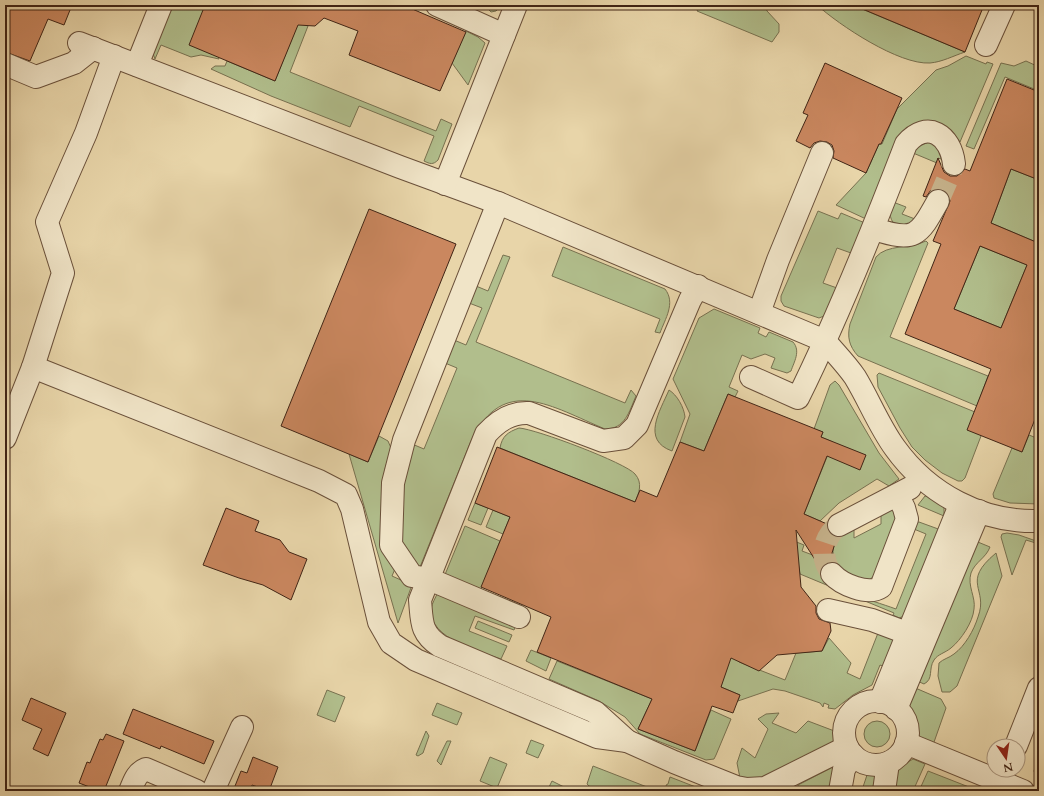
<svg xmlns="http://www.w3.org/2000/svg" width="1044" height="796" font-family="Cardo,serif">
  <rect width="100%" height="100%" fill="#e8d5a9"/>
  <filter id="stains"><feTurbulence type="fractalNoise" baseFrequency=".005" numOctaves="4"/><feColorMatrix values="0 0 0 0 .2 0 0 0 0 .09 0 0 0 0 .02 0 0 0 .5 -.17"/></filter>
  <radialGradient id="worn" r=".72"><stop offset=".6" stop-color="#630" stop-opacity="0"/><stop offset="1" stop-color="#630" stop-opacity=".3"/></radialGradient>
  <g fill="#b1be8c" stroke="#787150">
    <polygon points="171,5 205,5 219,59 201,55 191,57 161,45 155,59 152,51"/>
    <polygon points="490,5 502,5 496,11 491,12 489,10"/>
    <polygon points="700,5 765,5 767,11 779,24 779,32 772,42 697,11"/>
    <path d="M817,5H863L862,9L965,52C953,56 942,62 930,63C899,65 839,25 817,5Z"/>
    <path d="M298,23L308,26L290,72L436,131L441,119L452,124L438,160C433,165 430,164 424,161L434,136L359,106L350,127L271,96L211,69L215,66H225L227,61L275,81Z"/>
    <polygon points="466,31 478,37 485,43 468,85 452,63"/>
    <polygon points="966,56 986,64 987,62 993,64 960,142 951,130 934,124 866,219 836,205 866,173 879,144 882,144 897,109 936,70 948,66"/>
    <polygon points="1026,61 1039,67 1039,91 1005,77 974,149 966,146 1001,63 1014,66"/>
    <path d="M929,142C937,145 940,151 941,159L938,158L937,163L913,153L917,147Z"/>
    <polygon points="1011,169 1039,180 1039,234 1036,242 991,223"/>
    <path d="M893,202L906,207L902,214L915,219L911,225H895C888,217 890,211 893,202Z"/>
    <polygon points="818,211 838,219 841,213 865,223 851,253 837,248 823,283 837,288 824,316 819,318 784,306 781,301 781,296"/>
    <path d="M926,241L928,243L890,337L988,376L977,406L858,356C849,346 847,337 850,324L876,257C887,244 910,249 926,241Z"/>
    <polygon points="980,246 1027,265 1001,328 954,309"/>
    <path d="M563,247L665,289C676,303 665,319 660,333L655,332L660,319L552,276Z"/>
    <path d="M503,255L510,257L476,342L625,403L631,390L636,396C629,412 625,429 605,429C552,407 504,373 471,441L420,567L400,557L392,576L412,585L398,623L349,454L368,462L379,436L388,441L391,448L385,469L399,475L412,444L424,449L457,368L445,363L454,340L466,345L482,308L469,303L476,286L488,291Z"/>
    <path d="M714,309L760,328L758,333L766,337L769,332L793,342C801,351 794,362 791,371L787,373L771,368L775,358L765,354L751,359L742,355L729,387L738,391L735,397L728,394L704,451L680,442L690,414L673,379L699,318Z"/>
    <polygon points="879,373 975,412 981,436 965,478 962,481 958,481 942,473 925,460 912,447 900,428 878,387 877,375"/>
    <polygon points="835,381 839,385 879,453 899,479 889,486 877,479 839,503 820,521 804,514 833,442 821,437 823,432 814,429 830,385"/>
    <path d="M669,390C677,395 684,407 685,417L672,451C641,440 660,411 669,390Z"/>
    <path d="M519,428C536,429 626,463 635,474C643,483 639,493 635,502L500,448C502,436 508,432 519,428Z"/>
    <polygon points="1029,435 1039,439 1039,504 1010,503 994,498 993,494 1012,448 1022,452"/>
    <polygon points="925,496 930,497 944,505 944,516 918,505"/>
    <polygon points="475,503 488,508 481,525 468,520"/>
    <path d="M891,509L898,516L874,576L868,581L838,570C828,547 833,537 854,525V538L881,524V511Z"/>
    <polygon points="493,510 510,517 503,534 486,527"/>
    <path d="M919,522L941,530L907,615L899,618L893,615L894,613L800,574L794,541L804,545L802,551L818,557C825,590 869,599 896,609L926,534L909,527L910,523Z"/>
    <polygon points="465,526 500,541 481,589 523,606 521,611 444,577"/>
    <polygon points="1007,533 1019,535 1039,542 1039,544 1026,540 1012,575 1001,537 1002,534"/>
    <path d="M973,540L990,547C986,558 975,562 971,573C967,586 976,597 974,609C973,622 961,640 951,648C945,653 938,654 934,660C928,669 934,679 924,684L915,680Z"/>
    <path d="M996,553L1002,576L957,686L950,692H942L938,676L939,663C943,659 949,658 954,654C965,646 974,630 978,617C989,588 960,583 996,553Z"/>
    <path d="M438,592L517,623L514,630L475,616L469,631L507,646L501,659C479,651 429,639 431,609C432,603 436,597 438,592Z"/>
    <polygon points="736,619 739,662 785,680 796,653 822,651 829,638 851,663 847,673 860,679 878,633 891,635 894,641 885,667 880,665 872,685 853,695 835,709 828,708 829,705 824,703 823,707 820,703 785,691 773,689 738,701 740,695 721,687"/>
    <polygon points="478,621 512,635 509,642 475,628"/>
    <polygon points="531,650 551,658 546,671 526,661"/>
    <polygon points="557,661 652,699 638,729 695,751 711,710 731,719 716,755 714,759 706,760 640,734 625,717 599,701 549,679"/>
    <polygon points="913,687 941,699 946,708 933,745 920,738 917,731 916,721 908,706"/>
    <polygon points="327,690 345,697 335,722 317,715"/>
    <polygon points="437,703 462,713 457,725 432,715"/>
    <polygon points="779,713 772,723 796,733 808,721 837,732 836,740 762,782 740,778 737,763 742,748 755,758 768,729 758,719 766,714"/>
    <circle cx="877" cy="734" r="13"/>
    <polygon points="426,731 429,736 423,753 418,756 416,755"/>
    <polygon points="531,740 544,745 538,758 526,753"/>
    <polygon points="447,741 451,741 441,765 437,761"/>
    <polygon points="1039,755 1039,784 1034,771"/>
    <polygon points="490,757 507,764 497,788 480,781"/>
    <polygon points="913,759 925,764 913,791 891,791 897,769"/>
    <path d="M593,766L647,787C635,792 597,796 587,784Z"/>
    <polygon points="835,766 834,791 798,791 798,785"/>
    <polygon points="928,771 974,789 973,791 919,791"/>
    <polygon points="870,773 878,773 878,791 862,790 867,775"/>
    <polygon points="670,777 706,791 680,791 674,789 673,791 668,791 666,785 668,784"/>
    <polygon points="552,781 564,787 558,791 547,791"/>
  </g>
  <g fill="#ca875f" stroke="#402415" fill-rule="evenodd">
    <polygon points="5,5 72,5 64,25 48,19 30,61 5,52"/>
    <polygon points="205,5 403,5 466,32 440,91 349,55 358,31 324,18 315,26 298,25 275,81 189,45"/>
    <polygon points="853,5 984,5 965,52"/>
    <polygon points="825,63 902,98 881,144 879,144 866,173 833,158 834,151 832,145 827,142 820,141 814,143 810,148 796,141 808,115 803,113"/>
    <path d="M1007,79L1039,92V180L1011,169L991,223L1036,242L1039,236V409L1022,452L967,430L991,369L905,334L941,244L933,241L950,201L949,194L944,190L938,189L931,190L926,197L923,196L938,158L944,172L950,176H957L965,169L970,171ZM980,246L1027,265L1001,328L954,309Z"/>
    <polygon points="369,209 456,244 368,462 281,426"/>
    <polygon points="728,394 823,432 821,437 866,455 860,470 827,456 804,514 827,524 828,531 837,537 832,553 834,562 828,562 821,569 796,530 801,587 816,606 816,613 819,619 830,623 831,631 822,651 777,655 759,671 731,658 721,687 740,695 733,713 712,706 695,751 638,729 652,699 537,652 551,617 481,587 510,517 475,503 497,447 635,502 640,490 657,497 680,442 704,451"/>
    <polygon points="226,508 259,521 255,531 280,540 289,552 307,559 291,600 263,585 239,578 203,565"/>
    <polygon points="31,698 66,713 48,756 33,749 42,729 22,720"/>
    <polygon points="133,709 214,741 204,764 161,746 160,749 123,734"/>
    <polygon points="106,734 124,741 104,791 100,791 79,783 87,762 90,763 100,739 103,740"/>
    <polygon points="253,757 278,767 269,791 252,785 250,791 233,791 241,771 247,773"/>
  </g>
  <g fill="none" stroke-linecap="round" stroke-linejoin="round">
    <g stroke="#c6b28b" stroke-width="22" stroke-dasharray="22 11" stroke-linecap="butt">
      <polyline points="938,201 954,164"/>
      <path d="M832,574C819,557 823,538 839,525"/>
    </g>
    <defs>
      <g id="minor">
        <polyline points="437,5 504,35"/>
        <path d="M79,43L400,167L498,203L825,341C835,353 846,364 855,377C869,400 879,426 895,448C928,494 982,523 1039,521"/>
        <polyline points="986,45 1004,5"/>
        <polyline points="5,64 36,77 74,63 93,48"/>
        <polyline points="137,65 161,5"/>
        <polyline points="445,184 516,5"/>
        <polyline points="498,203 404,440 393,483 391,545 412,576 429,579 519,617"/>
        <path d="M874,229C915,242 918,237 938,201"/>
        <path d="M698,286L690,300L637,425L624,438L603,441L529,413C511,412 498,421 486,434L420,600C422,621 420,633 440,646L595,712L627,741L674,762L736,787L747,789L765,788L847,747"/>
        <polyline points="759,313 778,260 822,153"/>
        <polyline points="33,367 319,481 346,495 352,509 379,622 391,643 416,660 597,737 627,741"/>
        <path d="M751,377L798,398C839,315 873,230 906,144C927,119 951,135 954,164"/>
        <polyline points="5,438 33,367 63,273 47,222 86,133 114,56"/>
        <polyline points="839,525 910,488"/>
        <path d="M832,574C841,584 868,596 881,587L907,519L904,508L898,496"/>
        <polyline points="828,610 872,620 920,638"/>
        <circle cx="876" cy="733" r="32"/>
        <polyline points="880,702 960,505"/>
        <polyline points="896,709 979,511"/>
        <polyline points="906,743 1023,791"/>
        <polyline points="1016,746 1039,688"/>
        <path d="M130,791C134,782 136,773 146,769L197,791"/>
        <polyline points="213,791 242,727"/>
        <polyline points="840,791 844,769 853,755"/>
        <polyline points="884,791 888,763"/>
      </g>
    </defs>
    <use href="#minor" stroke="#6a503a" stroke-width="24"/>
    <use href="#minor" stroke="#f0e4c7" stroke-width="22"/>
  </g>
  <rect width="1044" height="796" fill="none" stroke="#e8d5a9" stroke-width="20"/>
  <rect x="6" y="6" width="1032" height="784" fill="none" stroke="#402415" stroke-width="2"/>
  <rect x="10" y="10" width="1024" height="776" fill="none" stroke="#402415"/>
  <g transform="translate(1006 758) rotate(167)"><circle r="19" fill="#f0e4c7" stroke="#aa9780"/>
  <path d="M0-3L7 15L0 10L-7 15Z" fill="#8f2418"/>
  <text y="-6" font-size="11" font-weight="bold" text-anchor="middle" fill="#402415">N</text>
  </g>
  <rect width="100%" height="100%" filter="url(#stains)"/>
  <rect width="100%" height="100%" fill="url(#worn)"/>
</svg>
